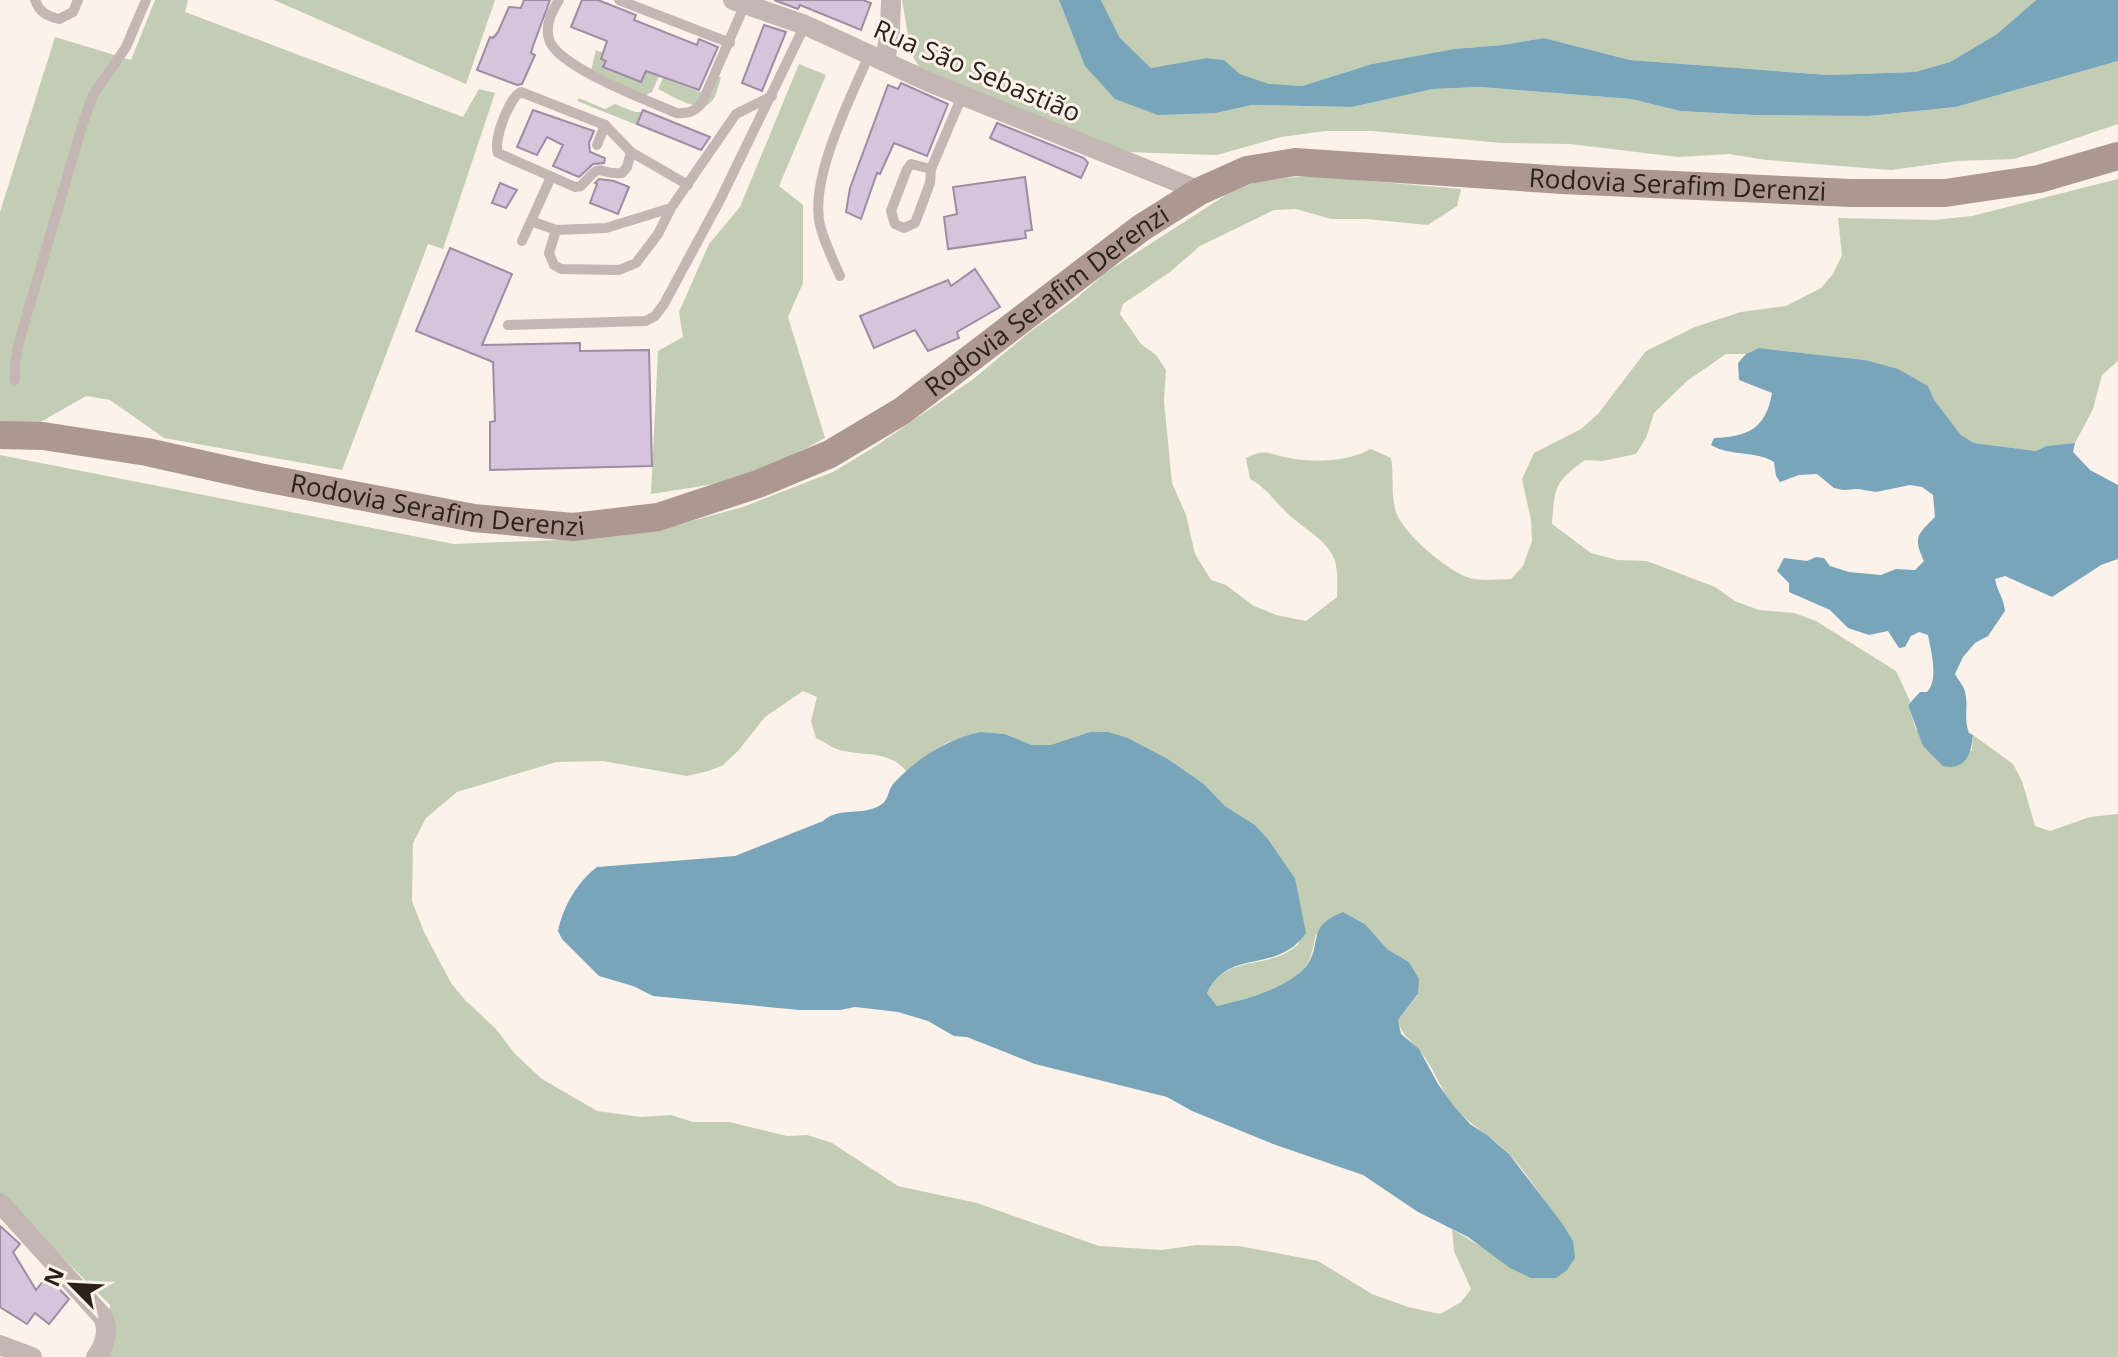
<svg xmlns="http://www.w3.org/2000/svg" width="2118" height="1357" font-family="'Open Sans',sans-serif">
  <rect width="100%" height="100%" fill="#fcf2ea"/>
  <g fill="#c2cdb4" fill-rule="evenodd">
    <polygon points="155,0 188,0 185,12 463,117 479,89 495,93 443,249 428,244 342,470 164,438 110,400 86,396 37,424 0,426 0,212 55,37 131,60"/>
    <polygon points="274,0 495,0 466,84"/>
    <polygon points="902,0 1059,0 1086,67 1216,113 1252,105 1352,107 1433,89 1480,87 1631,99 1680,111 1753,115 1869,116 1956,107 2118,61 2118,124 2014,159 1957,161 1891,170 1766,160 1729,154 1678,157 1570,144 1502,143 1372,131 1325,131 1281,137 1217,155 1126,152 925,78 911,53"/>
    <polygon points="1101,0 2036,0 1997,34 1950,62 1915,72 1828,75 1630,60 1544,38 1502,45 1454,49 1372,64 1302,86 1269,85 1240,74 1224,60 1206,58 1151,68 1120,38"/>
    <polygon points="596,50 659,76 652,92 644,96 591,71"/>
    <polygon points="799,64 826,75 779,186 803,205 803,283 788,317 825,438 783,461 721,483 651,494 658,351 683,337 679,312 709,244 740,207"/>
    <path d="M717,75L721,78C718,85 717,97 711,102C700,114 670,95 658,89L663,78L708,95Z"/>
    <polygon points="579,98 605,109 615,104 635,112 643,112 637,125 577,101"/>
    <path d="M1311,176L1461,189L1457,206L1428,225L1366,219H1331L1296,209L1274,210L1200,246L1170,272L1123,304L1120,314L1141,344L1156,355L1166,370L1164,401L1172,483L1186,515L1195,554L1211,580L1226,585L1254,606L1276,615L1306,621L1337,597C1337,583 1339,567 1332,554C1321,536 1300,526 1286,512C1273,499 1266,488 1250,479L1246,458C1266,448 1268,454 1289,458C1317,463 1345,462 1371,449L1391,458C1394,475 1391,492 1395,509C1400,531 1445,569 1467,577C1479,582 1497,579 1511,579L1523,566L1532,541L1531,520L1522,479L1534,453L1581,429L1598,414L1646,351L1695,327L1741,312L1786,306L1821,288L1833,274L1842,255L1838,218L1934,220L1972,216L2118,179V361L2102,375L2093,409L2075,443L2046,446L2036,451L1974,443L1961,435L1933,400L1928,386L1865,360L1759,348L1746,354H1726L1687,381L1654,413L1646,438L1636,454L1602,461L1585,460C1554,483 1555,486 1552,524L1591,553L1617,560L1647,561L1715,587L1735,601L1759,610L1794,613L1816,621L1896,671L1910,701L1908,705L1916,730L1972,751L1973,735L2013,764L2022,781L2035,826L2050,831L2090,817L2118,814V1357H107L110,1305L0,1195V455L454,544L584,539L680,524L743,507L833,472L876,446L972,380L1031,331L1077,298L1105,273L1229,193L1260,180ZM803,691L817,697L811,721L816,738C824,742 832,748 840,750C866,757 888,749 907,772L946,743L981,732L1005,734L1032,745H1052L1090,732L1128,738L1168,759L1204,784L1225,806L1255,825L1268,839L1295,878L1299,943C1272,972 1227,951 1207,993L1217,1006C1243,1000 1292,988 1307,964C1312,956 1314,943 1316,934L1366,925L1387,949L1409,962L1418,995L1398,1020C1402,1036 1409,1038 1418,1049C1433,1065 1440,1089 1454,1106C1470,1126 1492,1136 1509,1154C1529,1175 1543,1201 1562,1223L1488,1251L1452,1229L1454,1251L1471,1289L1461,1302L1440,1314L1408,1307L1372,1294L1318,1261L1266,1251L1238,1246L1196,1245L1162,1250L1099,1246L977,1203L898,1186L832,1143L807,1135L787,1136L729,1122H693L671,1115L641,1117L597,1111L542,1079L515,1054L496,1029L465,1000L451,983L424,932L412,901L413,843L426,818L457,792L556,762L603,761L687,776L708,771L722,766L738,751L765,717Z"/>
  </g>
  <g fill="#79a5ba">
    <polygon points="1059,0 1101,0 1120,38 1151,68 1206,58 1224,60 1240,74 1269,84 1302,86 1372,64 1454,49 1502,45 1544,38 1630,60 1828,75 1915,72 1950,62 1997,34 2036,0 2118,0 2118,61 1956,107 1869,116 1753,115 1680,111 1631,99 1480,87 1433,89 1352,107 1252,105 1216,113 1158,115 1115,99 1085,66"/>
    <path d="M1759,348L1865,360L1898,369L1928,386L1934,400L1961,435L1974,443L2036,451L2046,446L2075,443L2073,452L2090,470L2118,485V559L2101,565L2052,597L2005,576L1995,579C1997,591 2004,598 2005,611L1988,636L1975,643L1963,657L1955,674C1958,680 1964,686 1965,692C1969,707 1963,716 1969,733L1973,735C1971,754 1966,771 1943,766L1923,746L1908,705L1920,692H1927C1939,679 1931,651 1928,635L1919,632L1911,636L1905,647L1899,648L1888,631L1869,635L1848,628L1830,610L1789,592V583L1777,571L1784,558L1807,561L1816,557L1824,558L1830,566L1849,572L1881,575L1896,569L1915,570L1924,561C1913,537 1917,535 1935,517L1933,495L1922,487L1910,485L1876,492L1858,489L1843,490L1834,488L1817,474L1799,475L1780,482L1776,476L1774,462C1755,450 1731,457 1711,445L1714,438C1747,437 1766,429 1772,393L1739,380L1738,363L1746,354Z"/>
    <path d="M981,732L1005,734L1032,745H1051L1090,732H1108L1128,738L1168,759L1204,784L1225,806L1255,825L1268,839L1295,878L1306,933C1277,975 1229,947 1207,993L1217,1006C1245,999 1288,989 1307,965C1323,944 1305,927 1343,912L1366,925L1387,949L1409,962L1419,979L1418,994L1398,1020L1401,1034L1419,1049L1438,1084L1454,1106L1470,1124L1487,1135L1509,1154L1562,1223L1573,1241L1575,1258L1567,1270L1556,1278H1531L1510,1268L1468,1237L1418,1212L1363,1175L1273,1144L1192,1111L1167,1097L1035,1064L967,1037L954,1036L928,1021L898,1012L855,1007L840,1010H800L653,996L633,986L599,976L562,939L558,931C563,907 577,882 597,867L735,856L823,821C839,806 865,817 882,804C889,799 888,789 894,783C916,759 949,738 981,732Z"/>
  </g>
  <g fill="#d6c4dc" stroke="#9e8ca3" stroke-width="2">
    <polygon points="524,0 550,0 533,46 531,53 535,55 522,84 517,85 477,70 490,37 493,38 498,32 509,7 521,8"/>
    <polygon points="582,0 598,0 636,15 634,20 697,45 699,39 718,47 699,90 646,71 641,82 603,67 606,61 601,59 607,41 571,27"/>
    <polygon points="774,0 863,0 871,3 861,30 800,5 798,9"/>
    <polygon points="764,25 786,32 762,91 742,83"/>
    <polygon points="901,83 948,104 927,156 894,143 880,174 877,173 861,219 846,212 850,188 888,85 898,89"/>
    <polygon points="533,110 594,131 589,143 590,152 605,158 604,163 593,164 579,177 553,166 563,145 547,137 537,155 517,147"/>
    <polygon points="643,110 710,137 701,150 637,124"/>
    <polygon points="997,123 1084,158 1088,163 1081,178 990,138"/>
    <polygon points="1025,177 1032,230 1025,231 1026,238 948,249 944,217 957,214 953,187"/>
    <polygon points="599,179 614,181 629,187 618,214 590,203 597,184 595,183"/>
    <polygon points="500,183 517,190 506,208 492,203"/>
    <polygon points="450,248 512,274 482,345 580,343 580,351 649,350 652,466 490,470 490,422 495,421 493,362 416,331"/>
    <polygon points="975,269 1000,307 957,332 959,338 928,351 915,330 874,348 860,316 948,280 951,286"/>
    <polygon points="0,1226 20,1244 13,1252 36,1290 47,1276 69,1299 49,1324 35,1313 27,1324 0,1307"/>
  </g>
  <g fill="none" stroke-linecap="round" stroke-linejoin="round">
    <g stroke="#c4b6b2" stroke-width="10">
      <path d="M35,0C39,12 47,16 59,19L73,12L78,0"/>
      <path d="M559,0C551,12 544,28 550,42C563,69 647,100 676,113C688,114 694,112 702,103L745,4"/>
      <polyline points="619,0 730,43"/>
      <path d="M521,92L605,125L631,152L627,167L622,173C594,175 605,159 581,186L575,187L498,153C493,140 509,98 521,92Z"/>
      <polyline points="597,145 605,125"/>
      <polyline points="631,152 688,185"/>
      <polyline points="931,169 911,164 907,169 891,211 895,224 904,228 915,223 930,183 931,169 962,96"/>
      <polyline points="671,208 606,228 556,230 549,253 554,265 561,269 619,270 636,263 658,234 671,208 736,114 772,96"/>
      <polyline points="531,221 556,230"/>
      <polyline points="522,241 551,177"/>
      <path d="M840,276C833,260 824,242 820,225C809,179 851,97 869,55"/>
      <polyline points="508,325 646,321 655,316 664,304 720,200 805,25"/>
      <polyline points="15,380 15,363 19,342 82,126 93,95 126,47 146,0"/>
    </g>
    <g stroke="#c4b6b2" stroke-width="20">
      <polyline points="733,0 805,25 929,82 1200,191"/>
      <polyline points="885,62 890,31 891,0"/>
      <path d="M0,1203L103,1317C109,1330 105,1346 96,1357"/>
      <polyline points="0,1345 32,1357"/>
    </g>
    <path stroke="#ac9791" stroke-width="28" id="s1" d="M0,435L43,436L147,452L259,477L474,518L573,527L658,517L758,484L830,454L902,411L1141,228L1200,191L1247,170L1295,162L1563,180L1851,193H1945L2039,179L2118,156"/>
  </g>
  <g text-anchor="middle" stroke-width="6" stroke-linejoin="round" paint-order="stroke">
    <g font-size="26" fill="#2a211a" stroke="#fcf2ea">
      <text transform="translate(977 71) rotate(23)" y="9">Rua São Sebastião</text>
      <text dy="9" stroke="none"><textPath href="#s1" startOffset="1788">Rodovia Serafim Derenzi</textPath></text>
      <text dy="9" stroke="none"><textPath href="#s1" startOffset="1116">Rodovia Serafim Derenzi</textPath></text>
      <text dy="9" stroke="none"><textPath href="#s1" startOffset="444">Rodovia Serafim Derenzi</textPath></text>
    </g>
  </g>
  <g transform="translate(72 1285) rotate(294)" stroke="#fcf2ea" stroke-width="6" paint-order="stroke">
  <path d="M0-6L14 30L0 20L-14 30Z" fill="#2a211a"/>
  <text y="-12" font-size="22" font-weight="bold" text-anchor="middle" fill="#2a211a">N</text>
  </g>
</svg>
